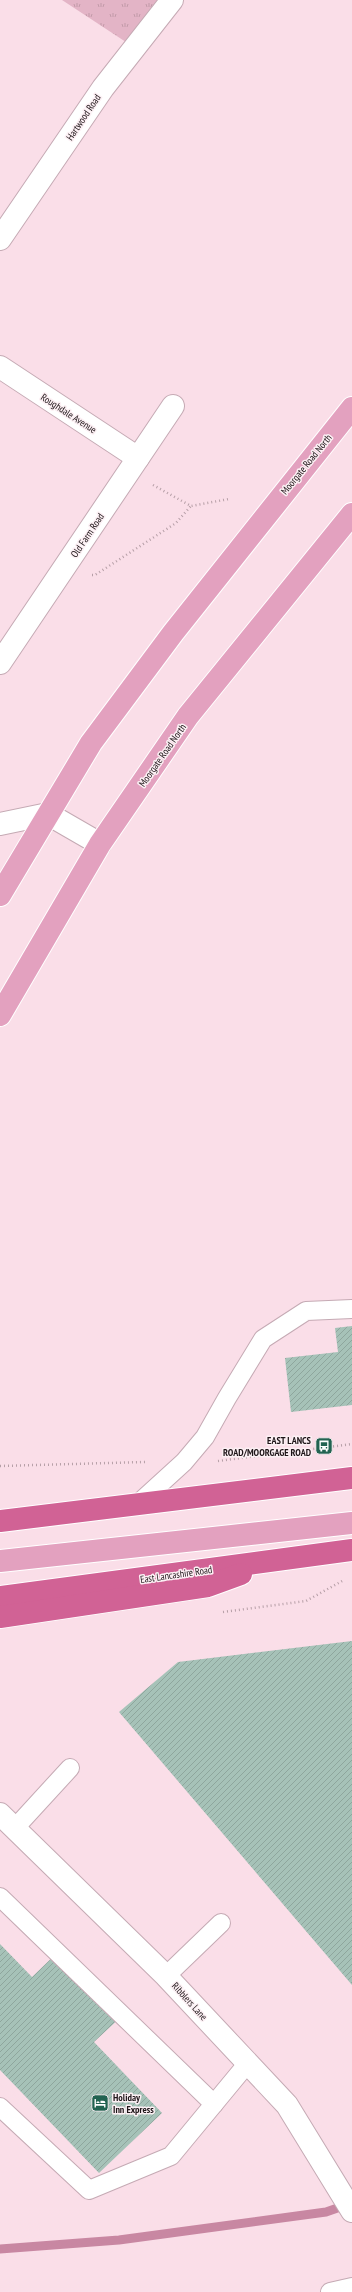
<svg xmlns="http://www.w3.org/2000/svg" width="352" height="2292" font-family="'PT Sans Narrow',sans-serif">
  <defs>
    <pattern id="grass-tufts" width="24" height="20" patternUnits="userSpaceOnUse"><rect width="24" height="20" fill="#e3b4c6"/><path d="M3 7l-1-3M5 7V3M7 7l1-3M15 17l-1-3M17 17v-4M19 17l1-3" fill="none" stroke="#c29aa9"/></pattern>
    <pattern id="building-hatch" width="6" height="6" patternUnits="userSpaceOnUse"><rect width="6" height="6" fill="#a6c2b8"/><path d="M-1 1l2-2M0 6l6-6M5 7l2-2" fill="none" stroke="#8ea69d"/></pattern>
  </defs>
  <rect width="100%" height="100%" fill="#fadee8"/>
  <polygon fill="url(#grass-tufts)" points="62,0 172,0 135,48"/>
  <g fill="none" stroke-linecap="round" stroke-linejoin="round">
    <polyline stroke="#c887a2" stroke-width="9" points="0,2249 119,2240 326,2212 349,2204"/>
  </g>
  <g fill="url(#building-hatch)">
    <polygon points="352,1326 352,1405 291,1412 285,1358 338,1352 335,1328"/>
    <polygon points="352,1641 352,1985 119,1712 178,1662"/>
    <polygon points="0,1944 32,1977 60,1950 123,2015 94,2042 162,2113 99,2173 0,2070"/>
  </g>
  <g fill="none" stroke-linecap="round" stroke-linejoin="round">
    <defs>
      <g id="lane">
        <polyline points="139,1503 184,1462 205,1437 227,1398 263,1339 306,1311 352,1309"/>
        <polyline points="15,1828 70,1768"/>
        <polyline points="0,1897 214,2104"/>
        <polyline points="166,1976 221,1923"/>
        <polyline points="0,2107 89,2190 171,2156 247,2064"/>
        <polyline points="330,2292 352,2287"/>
      </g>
      <g id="street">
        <polyline points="0,239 103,88 172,0"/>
        <polyline points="0,367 138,458"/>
        <polyline points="0,663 173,406"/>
        <polyline points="0,824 48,814 100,844"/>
        <polyline points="0,1814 166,1976 287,2105 352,2211"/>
      </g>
      <g id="primary">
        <polyline points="0,895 91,743 173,633 352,408"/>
        <polyline points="0,1015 100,844 188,716 352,514"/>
        <polyline points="0,1561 352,1523"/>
      </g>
      <g id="highway">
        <polyline points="0,1521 352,1478"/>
        <polyline points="0,1597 352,1550"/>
        <polyline points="0,1617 208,1586 241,1574"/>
      </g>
    </defs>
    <use href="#lane" stroke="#c5aab4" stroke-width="20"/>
    <use href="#street" stroke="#c5aab4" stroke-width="24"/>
    <use href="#primary" stroke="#fff" stroke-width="24"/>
    <use href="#highway" stroke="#fff" stroke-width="24"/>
    <g stroke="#b69fa7" stroke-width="2.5" stroke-dasharray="1 3" stroke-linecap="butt">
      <polyline points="153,485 191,506 229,499"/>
      <polyline points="92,575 95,575 176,523 191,506"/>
      <polyline points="218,1461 352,1444"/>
      <polyline points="0,1466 145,1462"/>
      <polyline points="223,1612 306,1601 344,1580"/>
    </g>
    <use href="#lane" stroke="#fff" stroke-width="18"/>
    <use href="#street" stroke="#fff" stroke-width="22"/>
    <use href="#primary" stroke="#e3a1bf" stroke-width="22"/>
    <use href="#highway" stroke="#d16295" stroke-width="22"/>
  </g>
  <defs>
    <symbol id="bus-square" viewBox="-11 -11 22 22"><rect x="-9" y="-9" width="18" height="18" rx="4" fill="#226351" stroke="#fcf0f4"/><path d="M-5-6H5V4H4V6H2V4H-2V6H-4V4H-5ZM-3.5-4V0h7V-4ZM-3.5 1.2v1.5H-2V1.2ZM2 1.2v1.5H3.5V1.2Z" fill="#fff"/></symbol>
    <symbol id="hotel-square" viewBox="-11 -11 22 22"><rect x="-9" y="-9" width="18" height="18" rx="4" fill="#226351" stroke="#fcf0f4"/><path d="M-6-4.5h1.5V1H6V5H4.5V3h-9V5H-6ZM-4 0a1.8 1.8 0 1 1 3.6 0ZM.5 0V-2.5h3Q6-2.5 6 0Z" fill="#fff"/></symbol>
  </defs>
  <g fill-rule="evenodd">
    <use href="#bus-square" x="314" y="1436" width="20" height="20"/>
    <use href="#hotel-square" x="90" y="2093" width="20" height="20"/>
  </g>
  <g text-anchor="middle" stroke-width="3" stroke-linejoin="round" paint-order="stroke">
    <g font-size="10" fill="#1e1518" stroke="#fcf0f4">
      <text transform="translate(83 117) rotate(-56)" y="4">Hartwood Road</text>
      <text transform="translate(69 413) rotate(33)" y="4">Roughdale Avenue</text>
      <text transform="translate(306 464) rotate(-51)" y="4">Moorgate Road North</text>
      <text transform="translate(87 535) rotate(-56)" y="4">Old Farm Road</text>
      <text transform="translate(162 755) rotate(-55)" y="4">Moorgate Road North</text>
      <text transform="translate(176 1574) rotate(-8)" y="4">East Lancashire Road</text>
      <text transform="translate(190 2001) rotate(48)" y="4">Ribblers Lane</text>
    </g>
    <g font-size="10" font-weight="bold" fill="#1e1518" stroke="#fcf0f4" text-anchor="end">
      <text x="311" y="1444">EAST LANCS<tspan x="311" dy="12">ROAD/MOORGAGE ROAD</tspan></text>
      <text x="113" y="2101" text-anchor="start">Holiday<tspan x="113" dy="12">Inn Express</tspan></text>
    </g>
  </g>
</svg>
